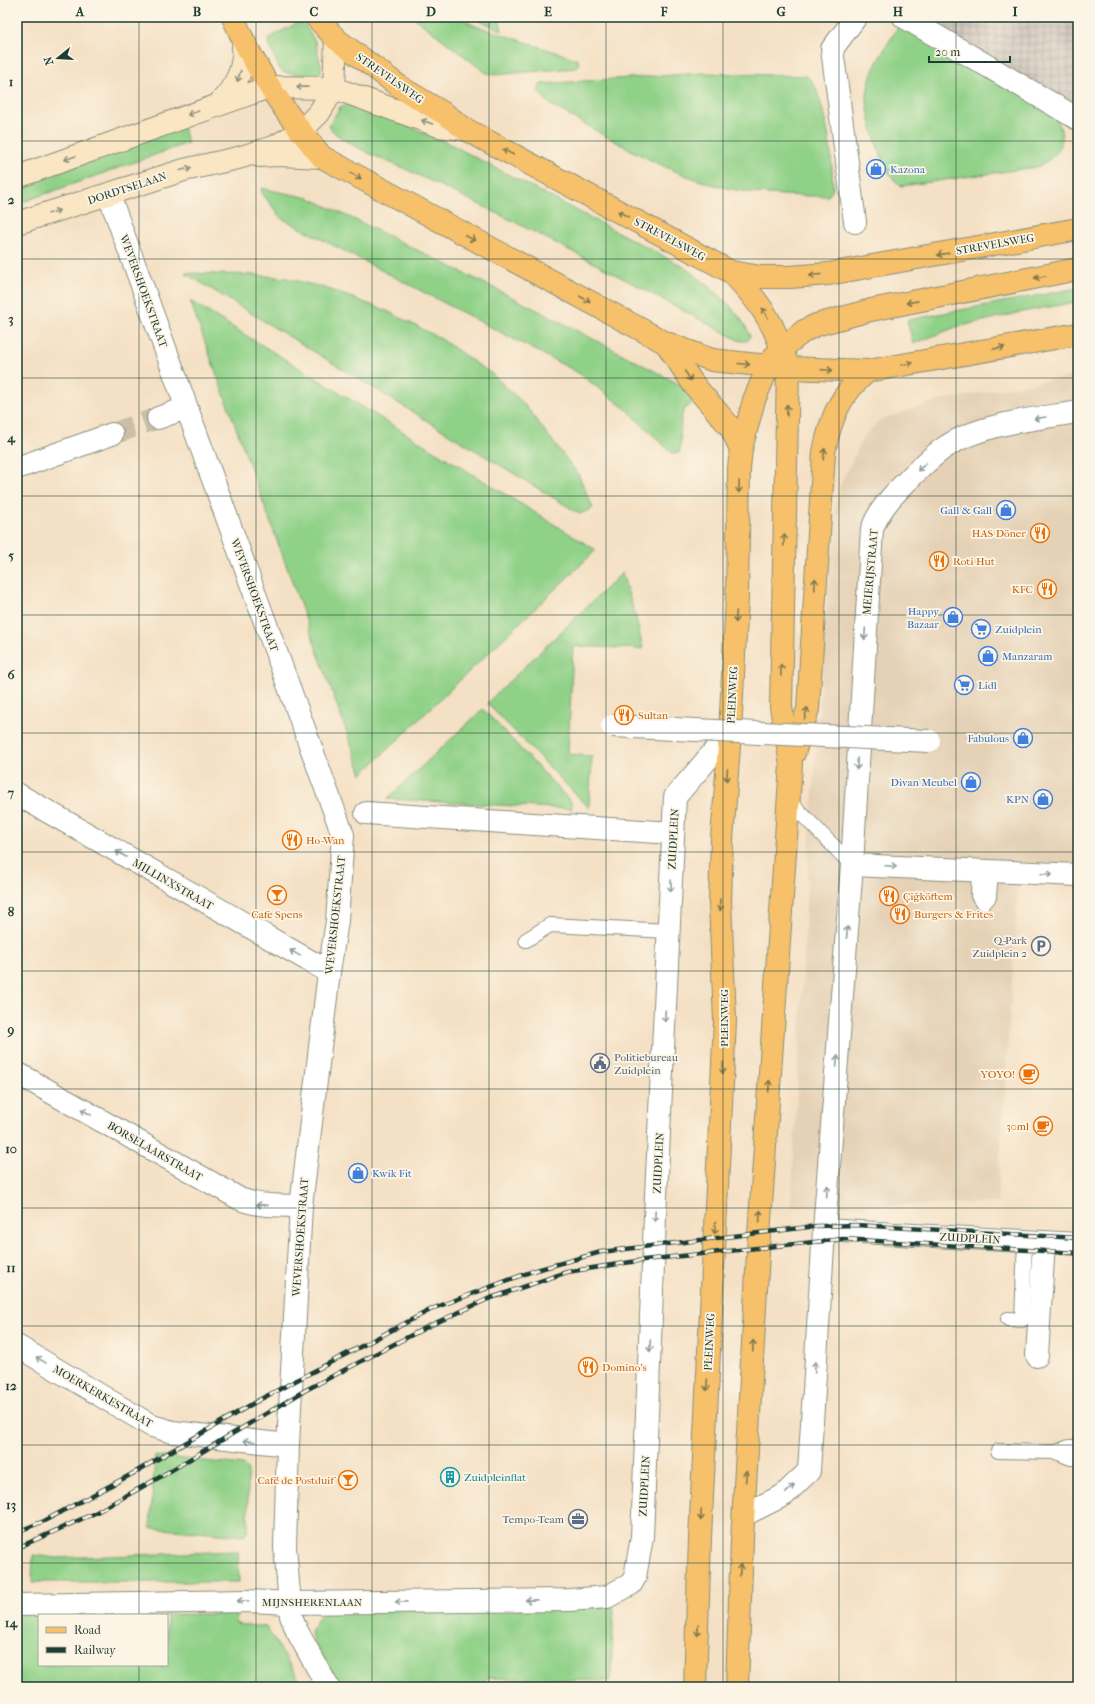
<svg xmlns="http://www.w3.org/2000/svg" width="1095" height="1704" font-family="'IM FELL French Canon',serif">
  <defs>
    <pattern id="industrial-grid" width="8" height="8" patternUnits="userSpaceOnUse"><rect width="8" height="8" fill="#ccc2b8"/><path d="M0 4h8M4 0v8" fill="none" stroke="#a59f96"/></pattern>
  </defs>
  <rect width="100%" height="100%" fill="#fcf5e5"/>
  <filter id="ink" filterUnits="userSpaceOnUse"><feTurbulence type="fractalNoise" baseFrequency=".025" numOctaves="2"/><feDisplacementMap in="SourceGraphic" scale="8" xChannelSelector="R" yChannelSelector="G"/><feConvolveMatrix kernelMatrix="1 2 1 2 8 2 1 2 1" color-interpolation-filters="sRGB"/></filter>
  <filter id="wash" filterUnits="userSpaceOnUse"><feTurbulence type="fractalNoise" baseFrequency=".012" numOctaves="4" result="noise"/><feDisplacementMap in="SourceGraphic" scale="16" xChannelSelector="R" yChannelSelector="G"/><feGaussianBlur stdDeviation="0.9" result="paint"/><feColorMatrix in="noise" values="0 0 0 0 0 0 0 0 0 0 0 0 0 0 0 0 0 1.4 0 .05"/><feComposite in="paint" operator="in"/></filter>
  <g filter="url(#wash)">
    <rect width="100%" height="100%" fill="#f4e0c4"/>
    <polygon fill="#e5d1b5" points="1078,375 1078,867 1020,865 997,1203 791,1207 809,850 833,517 840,485 865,435 880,420 937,401"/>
    <polygon fill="url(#industrial-grid)" points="881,17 1078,17 1078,131"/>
    <g fill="#90d188" stroke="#58875e" fill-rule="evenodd">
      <polygon points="413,17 459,17 473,25 577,59 579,64 576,68 493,75 485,72"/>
      <polygon points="473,17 499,17 502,31"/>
      <polygon points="299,22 303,22 315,41 321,65 321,72 317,76 311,77 283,72 279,68 269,44 269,38"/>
      <path d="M899,25L1054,111C1067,140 1066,151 1037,167L901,186C883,176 867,118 867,97C867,92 869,85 870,79C875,62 890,41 899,25Z"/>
      <path d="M702,73L807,76C815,83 817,91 820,101C830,133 832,157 833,190L828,196C789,196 749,195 711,184C654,167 603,134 551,105L538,91L541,84Z"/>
      <path d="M346,104L369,109L448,143L684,267C706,283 742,311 750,336L747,341H740C630,282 520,222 407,170C388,161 338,143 329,126L340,107Z"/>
      <polygon points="183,127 188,143 17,204 17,186"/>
      <path d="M261,188L309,198L322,204C446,263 569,325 690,390L695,401L685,408L681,418L680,452L672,453L626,409L577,372L281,218L262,193Z"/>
      <polygon points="185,273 256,275 286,278 325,288 385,310 438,337 493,375 524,404 578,474 593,508 580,514"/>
      <polygon points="1078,288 1078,302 1027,311 956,327 913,344 907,320"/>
      <polygon points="190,301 596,550 362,774"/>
      <polygon points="622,573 636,618 643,649 573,646 568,754 592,756 589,808 487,703"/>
      <polygon points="483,709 571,802 572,809 387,799"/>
      <polygon points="155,1456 244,1465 248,1469 248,1531 244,1536 150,1528"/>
      <polygon points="238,1551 239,1582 32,1582 33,1555 56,1558"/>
      <polygon points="614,1607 611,1681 486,1678 485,1687 341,1687 314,1643 310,1631 318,1619 327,1611"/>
      <path d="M236,1614V1624L266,1627L304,1687H17V1615ZM39,1615H167V1665H39Z"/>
    </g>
  </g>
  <g filter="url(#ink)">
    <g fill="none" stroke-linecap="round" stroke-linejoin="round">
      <polyline stroke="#c9bfa7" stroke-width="22" stroke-dasharray="22 11" stroke-linecap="butt" points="112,434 158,418"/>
      <defs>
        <g id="lane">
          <polyline points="789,801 852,865"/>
          <polyline points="979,870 978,896 984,903 989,897 991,871"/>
          <polyline points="526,940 550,925 669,931"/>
          <polyline points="1008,1319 1022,1320 1025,1241"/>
          <polyline points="998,1451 1056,1452 1071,1458 1078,1458"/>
          <polyline points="1056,1452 1069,1447 1078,1447"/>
        </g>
        <g id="street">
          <polyline points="904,17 1078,119"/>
          <polyline points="109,195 343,835 337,921 329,972 301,1206 288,1445 285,1547 291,1616 297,1631 328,1687"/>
          <polyline points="855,222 832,49 856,17"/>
          <polyline points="158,418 186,408"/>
          <polyline points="17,468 112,434"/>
          <polyline points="17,794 329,972"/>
          <polyline points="366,813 673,833"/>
          <polyline points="852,865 1078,875"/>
          <path d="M17,1073L240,1199C260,1207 280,1205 301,1206"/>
          <polyline points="824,1230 1078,1244"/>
          <polyline points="17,1346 152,1426 173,1432 288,1445"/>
          <polyline points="1037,1356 1044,1242"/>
          <path d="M744,1515L784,1495L809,1471L824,1230L852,865L872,529C880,508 893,495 908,480C919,469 931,457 944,448C980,423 1036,419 1078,412"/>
          <polyline points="17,1605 247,1601 290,1603 570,1600 607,1597 631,1584 635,1577 642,1537 655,1217 675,797 730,733"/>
        </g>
        <g id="secondary">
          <path d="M219,104C237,84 245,69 243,41"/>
          <polyline points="259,156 279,155 322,157"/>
          <polyline points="17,177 269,87 334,88 439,126 465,129"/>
          <polyline points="17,223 184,170 238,158 274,147 300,132 319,113 334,88 336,39"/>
        </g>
        <g id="primary">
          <path d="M233,17C254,68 286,115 322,157L666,343L712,360L788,368L868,371L1078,334"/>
          <polyline points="316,17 336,39 403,89 445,114 465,129 731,272 761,277 790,277 828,274 1078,229"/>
          <path d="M731,272C761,303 776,325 788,368L781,707L791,764L759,1235L742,1540L737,1687"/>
          <polyline points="666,343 694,385 731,428 741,449"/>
          <path d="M794,753L808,709L824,452C831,417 840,394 868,371"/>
          <polyline points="695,1687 700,1538 725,1021 720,902 722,839 730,733 737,597 739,468 741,449 754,400 769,365 775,356 782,348 804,331 816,325 871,310 1078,269"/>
        </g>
      </defs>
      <use href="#lane" stroke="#8a8e7c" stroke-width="16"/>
      <use href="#street" stroke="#8a8e7c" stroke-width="24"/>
      <use href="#secondary" stroke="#8a8e7c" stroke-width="24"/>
      <use href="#primary" stroke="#8a8e7c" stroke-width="24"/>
      <use href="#lane" stroke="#fff" stroke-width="14"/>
      <use href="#street" stroke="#fff" stroke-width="22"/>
      <use href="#secondary" stroke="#fbe6c4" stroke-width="22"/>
      <use href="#primary" stroke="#f6c16b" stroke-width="22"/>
      <defs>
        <g id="rail">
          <polyline points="17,1532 44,1521 132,1474 259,1400 434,1308 533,1271 601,1252 817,1226 856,1225 1078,1238"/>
          <polyline points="17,1548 95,1513 160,1477 304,1391 429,1326 488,1299 567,1272 644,1260 843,1239 1078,1253"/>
        </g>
      </defs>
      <use href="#rail" stroke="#1f3d34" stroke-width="4.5"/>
      <use href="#rail" stroke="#fcf5e5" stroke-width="3" stroke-dasharray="9" stroke-linecap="butt"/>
      <defs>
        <polyline id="street-bridge" points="612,726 929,741"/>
      </defs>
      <use href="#street-bridge" stroke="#8a8e7c" stroke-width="24" stroke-linecap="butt"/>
      <use href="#street-bridge" stroke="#fff" stroke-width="22"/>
    </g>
    <defs><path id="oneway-shaft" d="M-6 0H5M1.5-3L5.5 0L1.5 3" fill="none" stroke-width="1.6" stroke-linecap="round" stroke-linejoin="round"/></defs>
    <g stroke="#8d927c">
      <use href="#oneway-shaft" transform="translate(239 76) rotate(108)"/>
      <use href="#oneway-shaft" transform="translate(302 87) rotate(-179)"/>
      <use href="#oneway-shaft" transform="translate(193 113) rotate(160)"/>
      <use href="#oneway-shaft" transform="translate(427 122) rotate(-161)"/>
      <use href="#oneway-shaft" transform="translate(70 158) rotate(160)"/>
      <use href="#oneway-shaft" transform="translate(186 169) rotate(-14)"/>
      <use href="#oneway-shaft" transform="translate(54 212) rotate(-17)"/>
    </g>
    <g stroke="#80784d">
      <use href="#oneway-shaft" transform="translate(508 152) rotate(-152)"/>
      <use href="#oneway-shaft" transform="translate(356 176) rotate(29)"/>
      <use href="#oneway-shaft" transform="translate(623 214) rotate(-152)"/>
      <use href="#oneway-shaft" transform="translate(470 238) rotate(28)"/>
      <use href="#oneway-shaft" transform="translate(943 254) rotate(170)"/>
      <use href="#oneway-shaft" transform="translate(815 275) rotate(175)"/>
      <use href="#oneway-shaft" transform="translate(1040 277) rotate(169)"/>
      <use href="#oneway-shaft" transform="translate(585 299) rotate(28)"/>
      <use href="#oneway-shaft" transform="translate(912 302) rotate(169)"/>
      <use href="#oneway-shaft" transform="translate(765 313) rotate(-121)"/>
      <use href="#oneway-shaft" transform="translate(999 348) rotate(-10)"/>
      <use href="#oneway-shaft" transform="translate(744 364) rotate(5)"/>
      <use href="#oneway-shaft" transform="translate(907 364) rotate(-10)"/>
      <use href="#oneway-shaft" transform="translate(827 370) rotate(3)"/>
      <use href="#oneway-shaft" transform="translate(688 376) rotate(56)"/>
      <use href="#oneway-shaft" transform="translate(787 410) rotate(-89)"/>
      <use href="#oneway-shaft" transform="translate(824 454) rotate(-82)"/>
      <use href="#oneway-shaft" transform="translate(739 487) rotate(92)"/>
      <use href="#oneway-shaft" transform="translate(784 540) rotate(-89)"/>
      <use href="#oneway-shaft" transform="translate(815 584) rotate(-87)"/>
      <use href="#oneway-shaft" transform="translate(736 617) rotate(93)"/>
      <use href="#oneway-shaft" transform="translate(781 670) rotate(-89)"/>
      <use href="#oneway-shaft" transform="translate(806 713) rotate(-76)"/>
      <use href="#oneway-shaft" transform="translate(727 775) rotate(94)"/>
      <use href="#oneway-shaft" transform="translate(720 905) rotate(88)"/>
      <use href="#oneway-shaft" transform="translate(723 1068) rotate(93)"/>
      <use href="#oneway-shaft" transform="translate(769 1086) rotate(-86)"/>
      <use href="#oneway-shaft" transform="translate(760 1216) rotate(-86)"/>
      <use href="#oneway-shaft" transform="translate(715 1228) rotate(93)"/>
      <use href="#oneway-shaft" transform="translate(753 1346) rotate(-87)"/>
      <use href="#oneway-shaft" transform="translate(707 1385) rotate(93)"/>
      <use href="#oneway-shaft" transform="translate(746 1476) rotate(-87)"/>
      <use href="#oneway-shaft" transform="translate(701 1515) rotate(93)"/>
      <use href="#oneway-shaft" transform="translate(740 1570) rotate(-87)"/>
      <use href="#oneway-shaft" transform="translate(698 1630) rotate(92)"/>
    </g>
    <g stroke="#8f9e9a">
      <use href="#oneway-shaft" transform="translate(1040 418) rotate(170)"/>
      <use href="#oneway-shaft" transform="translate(922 467) rotate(138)"/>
      <use href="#oneway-shaft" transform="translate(865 634) rotate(93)"/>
      <use href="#oneway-shaft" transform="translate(857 764) rotate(93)"/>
      <use href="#oneway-shaft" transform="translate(121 854) rotate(-150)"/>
      <use href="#oneway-shaft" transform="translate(891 866) rotate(3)"/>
      <use href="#oneway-shaft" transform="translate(1047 874) rotate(3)"/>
      <use href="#oneway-shaft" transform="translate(671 886) rotate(92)"/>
      <use href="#oneway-shaft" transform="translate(847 932) rotate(-86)"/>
      <use href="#oneway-shaft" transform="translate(295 953) rotate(-151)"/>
      <use href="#oneway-shaft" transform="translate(665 1016) rotate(93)"/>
      <use href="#oneway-shaft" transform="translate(837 1061) rotate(-86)"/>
      <use href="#oneway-shaft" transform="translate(86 1112) rotate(-150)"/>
      <use href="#oneway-shaft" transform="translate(827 1191) rotate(-86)"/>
      <use href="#oneway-shaft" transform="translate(262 1205) rotate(-176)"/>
      <use href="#oneway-shaft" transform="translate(655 1216) rotate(92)"/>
      <use href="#oneway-shaft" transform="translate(650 1346) rotate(93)"/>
      <use href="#oneway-shaft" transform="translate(41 1360) rotate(-149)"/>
      <use href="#oneway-shaft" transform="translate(815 1367) rotate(-86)"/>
      <use href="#oneway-shaft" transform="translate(249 1441) rotate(-173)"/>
      <use href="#oneway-shaft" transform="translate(790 1489) rotate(-44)"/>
      <use href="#oneway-shaft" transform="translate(531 1600) rotate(179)"/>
      <use href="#oneway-shaft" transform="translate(243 1601) rotate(180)"/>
      <use href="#oneway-shaft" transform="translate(401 1602) rotate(179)"/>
    </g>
  </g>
  <path fill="none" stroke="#1f3d34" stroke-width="1" stroke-opacity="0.55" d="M139,17V1615M256,17V1687M372,17V1687M489,17V1687M606,17V1687M723,17V1687M839,17V1687M956,17V1687M17,141H1078M17,259H1078M17,378H1078M17,496H1078M17,615H1078M17,733H1078M17,852H1078M17,971H1078M17,1089H1078M17,1208H1078M17,1326H1078M17,1445H1078M17,1563H1078M139,1665V1687"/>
  <defs>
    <symbol id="shop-ring" viewBox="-11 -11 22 22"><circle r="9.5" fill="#fcf5e5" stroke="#3f7fe0" stroke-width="1.5"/><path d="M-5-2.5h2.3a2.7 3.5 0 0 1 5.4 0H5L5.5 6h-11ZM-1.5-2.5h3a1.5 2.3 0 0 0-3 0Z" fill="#3f7fe0"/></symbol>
    <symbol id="restaurant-ring" viewBox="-11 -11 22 22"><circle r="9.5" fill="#fcf5e5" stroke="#e8710a" stroke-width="1.5"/><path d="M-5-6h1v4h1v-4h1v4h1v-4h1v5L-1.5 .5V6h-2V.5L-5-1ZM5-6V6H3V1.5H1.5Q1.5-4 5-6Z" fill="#e8710a"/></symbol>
    <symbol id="supermarket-ring" viewBox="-11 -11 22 22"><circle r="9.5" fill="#fcf5e5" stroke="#3f7fe0" stroke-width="1.5"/><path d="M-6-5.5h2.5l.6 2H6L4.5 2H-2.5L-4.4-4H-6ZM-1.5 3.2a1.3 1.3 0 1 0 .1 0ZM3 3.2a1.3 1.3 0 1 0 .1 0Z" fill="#3f7fe0"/></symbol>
    <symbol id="bar-ring" viewBox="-11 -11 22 22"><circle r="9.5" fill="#fcf5e5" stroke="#e8710a" stroke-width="1.5"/><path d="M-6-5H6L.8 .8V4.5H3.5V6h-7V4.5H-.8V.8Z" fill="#e8710a"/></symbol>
    <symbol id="parking-ring" viewBox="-11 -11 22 22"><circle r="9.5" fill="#fcf5e5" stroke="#5c6f8a" stroke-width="1.5"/><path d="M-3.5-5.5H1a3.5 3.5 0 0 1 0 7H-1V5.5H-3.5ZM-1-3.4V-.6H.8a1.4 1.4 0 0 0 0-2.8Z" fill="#5c6f8a"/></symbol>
    <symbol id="civic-ring" viewBox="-11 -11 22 22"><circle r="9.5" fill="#fcf5e5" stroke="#5c6f8a" stroke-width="1.5"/><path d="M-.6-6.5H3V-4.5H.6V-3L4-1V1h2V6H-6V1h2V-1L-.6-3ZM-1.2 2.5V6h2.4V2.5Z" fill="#5c6f8a"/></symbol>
    <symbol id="cafe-ring" viewBox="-11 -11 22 22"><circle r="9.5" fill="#fcf5e5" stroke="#e8710a" stroke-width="1.5"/><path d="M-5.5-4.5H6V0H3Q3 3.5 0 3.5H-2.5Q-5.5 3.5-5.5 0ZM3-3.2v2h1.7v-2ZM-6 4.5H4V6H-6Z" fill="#e8710a"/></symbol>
    <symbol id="building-ring" viewBox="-11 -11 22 22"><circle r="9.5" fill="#fcf5e5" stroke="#0f9aa8" stroke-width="1.5"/><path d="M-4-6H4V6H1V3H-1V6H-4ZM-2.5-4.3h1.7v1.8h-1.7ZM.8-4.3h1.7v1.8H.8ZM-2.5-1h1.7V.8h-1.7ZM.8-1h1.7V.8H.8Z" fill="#0f9aa8"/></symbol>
    <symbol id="office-ring" viewBox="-11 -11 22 22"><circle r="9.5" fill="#fcf5e5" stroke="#5c6f8a" stroke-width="1.5"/><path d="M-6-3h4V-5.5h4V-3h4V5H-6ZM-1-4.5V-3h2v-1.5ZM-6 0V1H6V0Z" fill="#5c6f8a"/></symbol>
  </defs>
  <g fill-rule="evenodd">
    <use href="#shop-ring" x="865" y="158" width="22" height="22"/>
    <use href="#shop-ring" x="995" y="499" width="22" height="22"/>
    <use href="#restaurant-ring" x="1029" y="522" width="22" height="22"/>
    <use href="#restaurant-ring" x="928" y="550" width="22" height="22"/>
    <use href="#restaurant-ring" x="1036" y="578" width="22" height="22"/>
    <use href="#shop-ring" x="942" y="606" width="22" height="22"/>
    <use href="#supermarket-ring" x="970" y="618" width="22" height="22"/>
    <use href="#shop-ring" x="977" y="645" width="22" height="22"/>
    <use href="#supermarket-ring" x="953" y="674" width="22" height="22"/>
    <use href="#restaurant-ring" x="613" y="704" width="22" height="22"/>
    <use href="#shop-ring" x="1012" y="727" width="22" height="22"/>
    <use href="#shop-ring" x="960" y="771" width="22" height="22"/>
    <use href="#shop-ring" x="1032" y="788" width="22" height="22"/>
    <use href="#restaurant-ring" x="281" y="829" width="22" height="22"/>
    <use href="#bar-ring" x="266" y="884" width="22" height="22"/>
    <use href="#restaurant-ring" x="878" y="885" width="22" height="22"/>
    <use href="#restaurant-ring" x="889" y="903" width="22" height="22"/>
    <use href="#parking-ring" x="1030" y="935" width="22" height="22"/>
    <use href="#civic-ring" x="589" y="1052" width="22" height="22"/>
    <use href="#cafe-ring" x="1018" y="1063" width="22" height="22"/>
    <use href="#cafe-ring" x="1032" y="1115" width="22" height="22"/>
    <use href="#shop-ring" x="347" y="1162" width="22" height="22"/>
    <use href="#restaurant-ring" x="577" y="1356" width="22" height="22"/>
    <use href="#building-ring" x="439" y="1466" width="22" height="22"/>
    <use href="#bar-ring" x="337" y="1469" width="22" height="22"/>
    <use href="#office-ring" x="567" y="1508" width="22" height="22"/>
  </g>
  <g text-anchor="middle" stroke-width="3.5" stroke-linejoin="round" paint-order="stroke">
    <g font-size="11" fill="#1f3d34" stroke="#fcf5e5">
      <text transform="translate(390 78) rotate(35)" y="4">STREVELSWEG</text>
      <text transform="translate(127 188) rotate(-18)" y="4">DORDTSELAAN</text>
      <text transform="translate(670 239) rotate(28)" y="4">STREVELSWEG</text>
      <text transform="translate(995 244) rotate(-10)" y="4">STREVELSWEG</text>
      <text transform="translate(144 291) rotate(70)" y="4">WEVERSHOEKSTRAAT</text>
      <text transform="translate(870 572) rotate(-85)" y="4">MEIERIJSTRAAT</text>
      <text transform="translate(255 595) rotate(70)" y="4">WEVERSHOEKSTRAAT</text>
      <text transform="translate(732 695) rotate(-87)" y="4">PLEINWEG</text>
      <text transform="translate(673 839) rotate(-87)" y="4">ZUIDPLEIN</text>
      <text transform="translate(173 884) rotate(30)" y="4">MILLINXSTRAAT</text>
      <text transform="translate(335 915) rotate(-84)" y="4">WEVERSHOEKSTRAAT</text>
      <text transform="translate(724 1018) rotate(-90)" y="4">PLEINWEG</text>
      <text transform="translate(155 1151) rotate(30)" y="4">BORSELAARSTRAAT</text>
      <text transform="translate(658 1163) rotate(-87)" y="4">ZUIDPLEIN</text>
      <text transform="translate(300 1237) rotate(-86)" y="4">WEVERSHOEKSTRAAT</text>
      <text transform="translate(970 1238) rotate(3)" y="4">ZUIDPLEIN</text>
      <text transform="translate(709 1342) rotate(-87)" y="4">PLEINWEG</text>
      <text transform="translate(103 1396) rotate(30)" y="4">MOERKERKESTRAAT</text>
      <text transform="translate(644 1486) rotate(-87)" y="4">ZUIDPLEIN</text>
      <text x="312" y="1606">MIJNSHERENLAAN</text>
    </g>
    <g font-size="11" fill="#366cbe" stroke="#fcf5e5" text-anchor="start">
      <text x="890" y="173">Kazona</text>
      <text x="992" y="514" text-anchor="end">Gall &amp; Gall</text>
      <text x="939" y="615" text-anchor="end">Happy<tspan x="939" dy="13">Bazaar</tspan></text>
      <text x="995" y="633">Zuidplein</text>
      <text x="1002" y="660">Manzaram</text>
      <text x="978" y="689">Lidl</text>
      <text x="1009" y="742" text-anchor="end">Fabulous</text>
      <text x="957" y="786" text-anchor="end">Divan Meubel</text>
      <text x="1029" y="803" text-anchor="end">KPN</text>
      <text x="372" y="1177">Kwik Fit</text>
    </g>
    <g font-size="11" fill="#c56008" stroke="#fcf5e5" text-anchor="start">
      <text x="1026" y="537" text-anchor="end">HAS Döner</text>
      <text x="953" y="565">Roti Hut</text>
      <text x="1033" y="593" text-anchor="end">KFC</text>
      <text x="638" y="719">Sultan</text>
      <text x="306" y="844">Ho-Wan</text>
      <text x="903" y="900">Çiğköftem</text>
      <text x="277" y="918" text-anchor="middle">Cafe Spens</text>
      <text x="914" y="918">Burgers &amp; Frites</text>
      <text x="1015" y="1078" text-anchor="end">YOYO!</text>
      <text x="1029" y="1130" text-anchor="end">30ml</text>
      <text x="602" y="1371">Domino's</text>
      <text x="334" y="1484" text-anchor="end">Café de Postduif</text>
    </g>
    <g font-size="11" fill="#4e5e75" stroke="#fcf5e5" text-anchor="end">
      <text x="1027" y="944">Q-Park<tspan x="1027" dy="13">Zuidplein 2</tspan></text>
      <text x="614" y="1061" text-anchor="start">Politiebureau<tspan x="614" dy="13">Zuidplein</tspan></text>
      <text x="564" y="1523">Tempo-Team</text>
    </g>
    <g font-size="11" fill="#0d838f" stroke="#fcf5e5" text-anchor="start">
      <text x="464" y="1481">Zuidpleinflat</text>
    </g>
  </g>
  <rect width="1095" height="1704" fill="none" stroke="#fcf5e5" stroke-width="44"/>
  <rect x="38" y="1614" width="130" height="52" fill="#fcf5e5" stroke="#a4ab9e"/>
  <rect x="46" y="1627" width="20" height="6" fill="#f6c16b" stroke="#a4ab9e"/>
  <text x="74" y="1634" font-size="12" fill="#1f3d34">Road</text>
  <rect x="46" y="1647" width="20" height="6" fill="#1f3d34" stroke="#a4ab9e"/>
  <text x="74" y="1654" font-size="12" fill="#1f3d34">Railway</text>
  <g transform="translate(58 58) rotate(252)" stroke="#fcf5e5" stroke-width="3" paint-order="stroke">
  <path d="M0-3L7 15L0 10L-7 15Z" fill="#1f3d34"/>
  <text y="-6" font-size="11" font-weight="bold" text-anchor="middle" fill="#1f3d34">N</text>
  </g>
  <path d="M929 56v6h81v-6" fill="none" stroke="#1f3d34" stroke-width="2"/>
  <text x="935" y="56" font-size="12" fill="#1f3d34" stroke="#fcf5e5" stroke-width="3" paint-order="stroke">20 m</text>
  <rect x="22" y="22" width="1051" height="1660" fill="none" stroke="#1f3d34" stroke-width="1.5"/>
  <g font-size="13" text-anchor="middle" font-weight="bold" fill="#1f3d34">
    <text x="80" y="16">A</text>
    <text x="197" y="16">B</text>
    <text x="314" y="16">C</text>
    <text x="431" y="16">D</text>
    <text x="548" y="16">E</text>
    <text x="664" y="16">F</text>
    <text x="781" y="16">G</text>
    <text x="898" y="16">H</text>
    <text x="1015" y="16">I</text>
    <text x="11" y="86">1</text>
    <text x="11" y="204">2</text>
    <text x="11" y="323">3</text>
    <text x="11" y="442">4</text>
    <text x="11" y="560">5</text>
    <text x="11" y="679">6</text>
    <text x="11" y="797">7</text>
    <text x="11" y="916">8</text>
    <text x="11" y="1034">9</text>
    <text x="11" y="1153">10</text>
    <text x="11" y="1272">11</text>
    <text x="11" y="1390">12</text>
    <text x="11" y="1509">13</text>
    <text x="11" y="1627">14</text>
  </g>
</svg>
